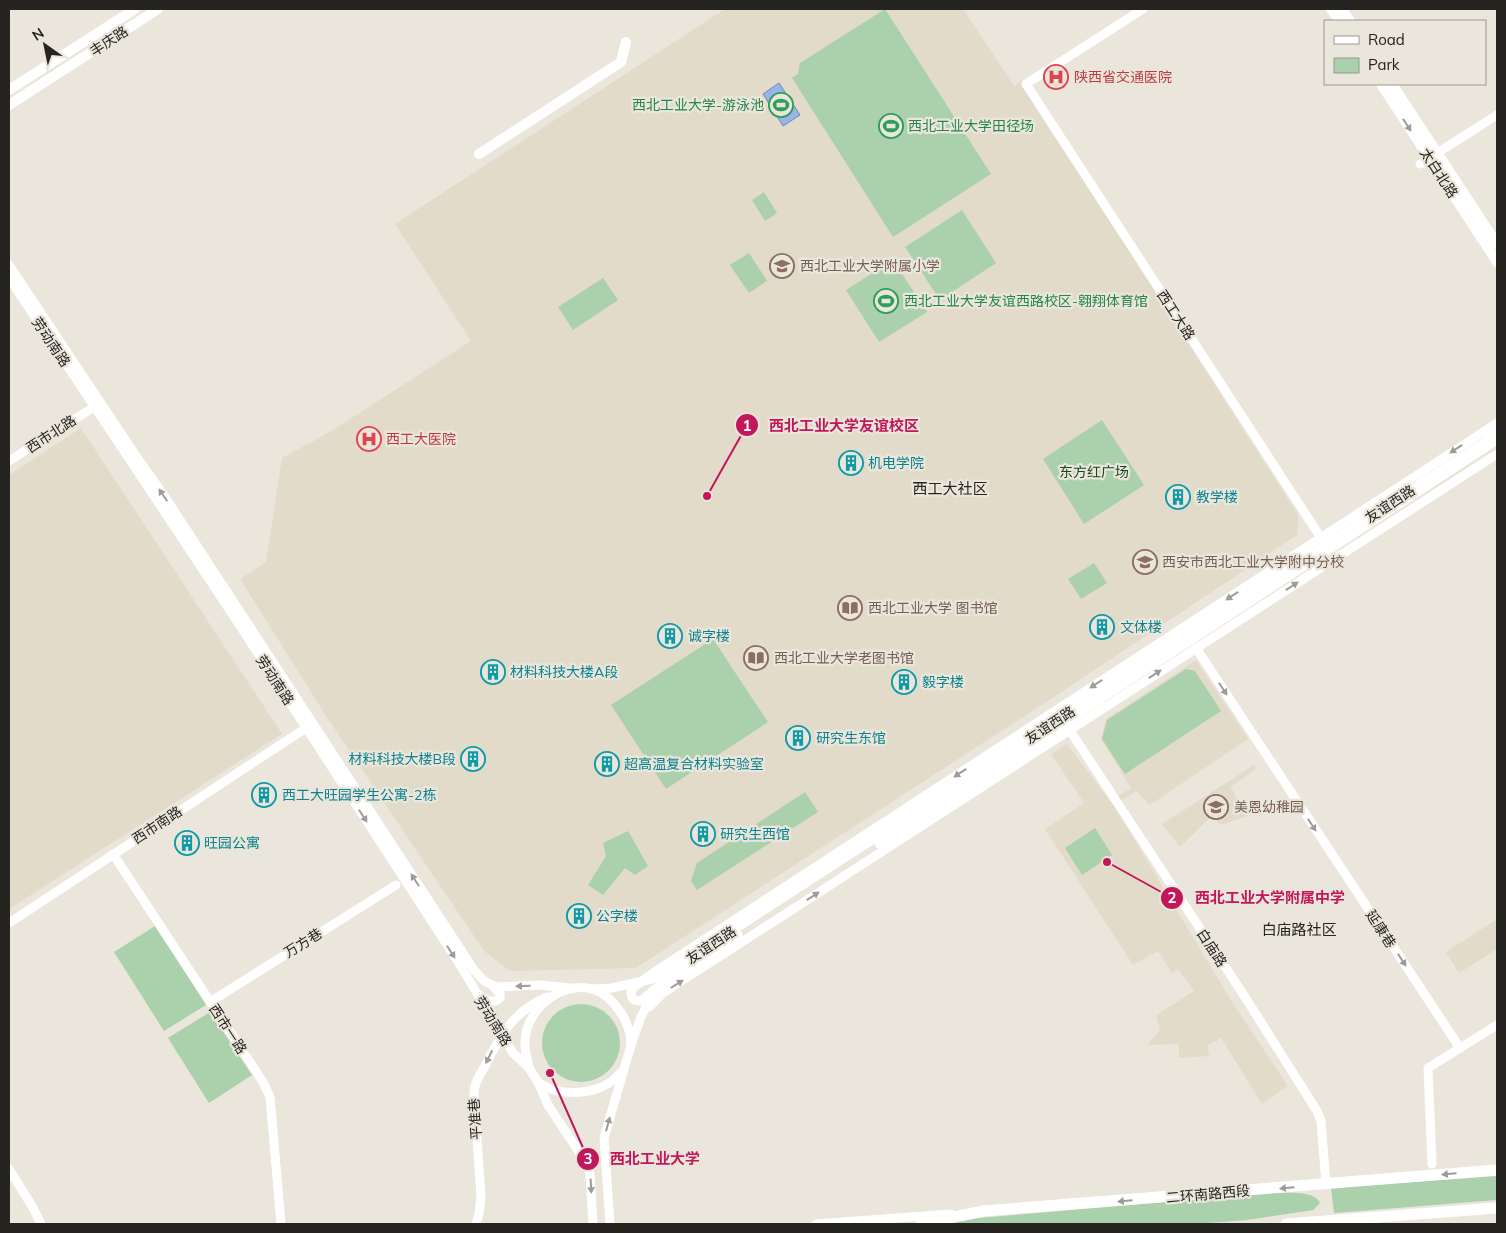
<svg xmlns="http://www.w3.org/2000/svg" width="1506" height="1233" font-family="Mulish,'Noto Sans SC',sans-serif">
  <rect width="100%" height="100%" fill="#eae6db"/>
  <g fill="#e3dbca">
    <polygon points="725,9 963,9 1014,86 1021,81 1027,91 1298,515 1297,535 1057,695 636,968 510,971 484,951 328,719 240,579 266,562 282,458 330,432 471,341 395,224"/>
    <polygon points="81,428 282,734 9,909 9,475"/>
    <polygon points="1196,660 1248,739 1150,805 1136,791 1114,806 1234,1005 1288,1086 1262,1104 1221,1038 1207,1046 1209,1056 1179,1058 1179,1044 1147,1045 1160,1030 1156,1015 1194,991 1178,969 1172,973 1158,951 1133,965 1045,829 1084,803 1051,754 1067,744 1110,801 1131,788 1101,739 1106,719"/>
    <polygon points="1254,765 1256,769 1230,787 1248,816 1220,825 1213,815 1180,847 1162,824"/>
    <polygon points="1497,919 1497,949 1459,973 1446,952"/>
  </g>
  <g fill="#aad0ac">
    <polygon points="885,9 991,174 893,237 792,78 798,74 800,63"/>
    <polygon points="764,192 777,213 765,221 752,200"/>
    <polygon points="962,210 996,263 940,300 905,247"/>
    <polygon points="749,253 767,281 749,293 730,265"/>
    <polygon points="893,260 927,312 879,342 846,290"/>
    <polygon points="603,278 618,300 573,330 558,307"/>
    <polygon points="1102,420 1144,485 1084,524 1043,459"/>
    <polygon points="1094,563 1107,583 1081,599 1068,579"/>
    <polygon points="713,639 768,722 666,789 611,705"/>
    <polygon points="1186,669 1195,671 1221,711 1125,774 1102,739 1107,720"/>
    <polygon points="805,792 818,812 697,890 691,881 697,863"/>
    <polygon points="1095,828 1112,855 1082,875 1065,848"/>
    <polygon points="628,831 648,866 635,875 625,868 603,895 588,885 606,856 603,843"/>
    <polygon points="155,926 206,1005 164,1031 114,952"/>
    <circle cx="581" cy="1043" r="39"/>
    <polygon points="210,1012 252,1075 209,1103 168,1038"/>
    <polygon points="1497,1176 1497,1200 1334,1213 1331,1188"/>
    <path d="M1260,1194C1275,1194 1314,1188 1320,1203L1313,1210L1307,1211L1247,1220L1194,1224H944L979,1218Z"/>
  </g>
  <polygon fill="#99b4e9" stroke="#7689ad" points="779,83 800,115 783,126 763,94"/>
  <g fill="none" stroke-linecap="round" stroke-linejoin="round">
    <g stroke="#fff" stroke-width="9">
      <polyline points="1143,9 1026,84 1323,541"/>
      <polyline points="1420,164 1497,115"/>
      <polyline points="9,265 134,453 163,494 474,970 484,981 497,987 539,985 571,988"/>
      <polyline points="9,278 231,612 457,960 513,1053 529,1068 538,1082 548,1105 587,1164 590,1174 593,1224"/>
      <polyline points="9,461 94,407"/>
      <polyline points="1196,648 1460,1048"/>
      <polyline points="1067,726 1245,997 1317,1111 1321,1121 1326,1184"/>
      <polyline points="879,844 1497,440"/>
      <polyline points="113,854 263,1082 270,1097 281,1224"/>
      <polyline points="9,923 306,728"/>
      <polyline points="592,989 612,988 661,977 1485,442 1497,431"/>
      <path d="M655,989L641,1001L634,1000C630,996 630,991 634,987L656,971L1497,423"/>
      <polyline points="478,994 488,1001 496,1001 500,998 500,994 493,986"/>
      <polyline points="210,1002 396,885"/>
      <polyline points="649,1007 663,993 1497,454"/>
      <polyline points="631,1045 641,1017 655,989 738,935"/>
      <path d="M529,1068C528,1059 524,1050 525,1041C526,1009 561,981 592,989C605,992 616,1005 623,1016C628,1026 631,1033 631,1045L604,1138L610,1224"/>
      <path d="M538,1082C560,1099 603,1095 620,1073"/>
      <polyline points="1432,1164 1428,1068 1497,1025"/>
      <polyline points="9,1169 32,1206 41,1224"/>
      <path d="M476,1224L479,1214L481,1196L474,1096C473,1083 481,1074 486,1064C501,1034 514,1011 547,997"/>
      <polyline points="816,1224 951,1214"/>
    </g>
    <g stroke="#fff" stroke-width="10">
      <polyline points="1331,9 1340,21"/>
      <polyline points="1342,9 1350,21"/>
      <polyline points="1381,84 1497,262"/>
      <polyline points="1392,84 1497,244"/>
      <polyline points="9,90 135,9"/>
      <polyline points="9,105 158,9"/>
      <polyline points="479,154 621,62 626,42"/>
    </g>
    <g stroke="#fff" stroke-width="11">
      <polyline points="921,1224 983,1211 1497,1170"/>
      <polyline points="1286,1224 1497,1208"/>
    </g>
  </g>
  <defs><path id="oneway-solid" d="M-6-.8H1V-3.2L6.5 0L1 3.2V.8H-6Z" transform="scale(1.25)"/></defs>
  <g fill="#9d9c9b">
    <use href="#oneway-solid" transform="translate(1407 125) rotate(57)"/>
    <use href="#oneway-solid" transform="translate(1456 449) rotate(147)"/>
    <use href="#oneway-solid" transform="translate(163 495) rotate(-124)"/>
    <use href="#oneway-solid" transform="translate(1292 586) rotate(-33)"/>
    <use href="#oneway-solid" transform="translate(1232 596) rotate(147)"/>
    <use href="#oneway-solid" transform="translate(1155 674) rotate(-33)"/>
    <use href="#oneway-solid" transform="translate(1096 684) rotate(147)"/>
    <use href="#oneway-solid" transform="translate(1223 689) rotate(57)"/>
    <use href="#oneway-solid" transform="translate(960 773) rotate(147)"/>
    <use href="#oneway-solid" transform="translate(363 816) rotate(57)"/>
    <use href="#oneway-solid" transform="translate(1312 825) rotate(57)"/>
    <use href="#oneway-solid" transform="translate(415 880) rotate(-123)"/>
    <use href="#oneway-solid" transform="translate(813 896) rotate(-33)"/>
    <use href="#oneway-solid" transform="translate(451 952) rotate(57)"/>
    <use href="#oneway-solid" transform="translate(1402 960) rotate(57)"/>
    <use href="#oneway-solid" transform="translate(677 984) rotate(-32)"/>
    <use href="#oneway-solid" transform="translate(523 986) rotate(178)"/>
    <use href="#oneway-solid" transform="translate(489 1057) rotate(116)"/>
    <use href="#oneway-solid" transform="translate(608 1124) rotate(-75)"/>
    <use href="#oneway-solid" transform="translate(1449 1174) rotate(175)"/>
    <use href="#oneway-solid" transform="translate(591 1186) rotate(87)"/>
    <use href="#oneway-solid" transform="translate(1287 1188) rotate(175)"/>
    <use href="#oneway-solid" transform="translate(1125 1201) rotate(175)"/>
  </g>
  <defs>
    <symbol id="hospital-ring" viewBox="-11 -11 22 22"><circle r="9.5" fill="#eae6db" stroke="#e0444e" stroke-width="1.5"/><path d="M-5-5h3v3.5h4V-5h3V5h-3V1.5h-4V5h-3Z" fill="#e0444e"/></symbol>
    <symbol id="stadium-ring" viewBox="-11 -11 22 22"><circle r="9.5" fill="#eae6db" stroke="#2e9e5b" stroke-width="1.5"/><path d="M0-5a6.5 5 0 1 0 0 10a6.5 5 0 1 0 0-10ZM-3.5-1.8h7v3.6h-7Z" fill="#2e9e5b"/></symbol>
    <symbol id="school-ring" viewBox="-11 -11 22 22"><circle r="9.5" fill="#eae6db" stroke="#8d6e63" stroke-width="1.5"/><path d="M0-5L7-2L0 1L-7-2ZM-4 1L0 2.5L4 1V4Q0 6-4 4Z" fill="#8d6e63"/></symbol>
    <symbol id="building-ring" viewBox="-11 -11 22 22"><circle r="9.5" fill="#eae6db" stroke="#0f9aa8" stroke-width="1.5"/><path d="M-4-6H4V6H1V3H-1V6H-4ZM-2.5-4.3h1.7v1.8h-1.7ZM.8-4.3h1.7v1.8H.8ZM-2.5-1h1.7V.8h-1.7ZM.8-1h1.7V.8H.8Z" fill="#0f9aa8"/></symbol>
    <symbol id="library-ring" viewBox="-11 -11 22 22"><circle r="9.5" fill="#eae6db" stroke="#8d6e63" stroke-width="1.5"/><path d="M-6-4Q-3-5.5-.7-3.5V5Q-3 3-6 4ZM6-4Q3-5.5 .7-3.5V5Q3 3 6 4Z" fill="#8d6e63"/></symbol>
  </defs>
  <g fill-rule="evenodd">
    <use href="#hospital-ring" x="1042" y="63" width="28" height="28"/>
    <use href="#stadium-ring" x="767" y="91" width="28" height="28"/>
    <use href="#stadium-ring" x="877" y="112" width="28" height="28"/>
    <use href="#school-ring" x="768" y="252" width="28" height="28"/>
    <use href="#stadium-ring" x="872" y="287" width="28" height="28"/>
    <use href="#hospital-ring" x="355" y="425" width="28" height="28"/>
    <use href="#building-ring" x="837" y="449" width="28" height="28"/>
    <use href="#building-ring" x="1164" y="483" width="28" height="28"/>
    <use href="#school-ring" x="1131" y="548" width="28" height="28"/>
    <use href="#library-ring" x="836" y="594" width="28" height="28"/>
    <use href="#building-ring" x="1088" y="613" width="28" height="28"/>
    <use href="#building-ring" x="656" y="622" width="28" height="28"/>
    <use href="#library-ring" x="742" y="644" width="28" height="28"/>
    <use href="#building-ring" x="479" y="658" width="28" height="28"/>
    <use href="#building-ring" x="890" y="668" width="28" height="28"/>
    <use href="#building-ring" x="784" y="724" width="28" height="28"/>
    <use href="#building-ring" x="459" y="745" width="28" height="28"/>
    <use href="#building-ring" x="593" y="750" width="28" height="28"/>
    <use href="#building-ring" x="250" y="781" width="28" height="28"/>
    <use href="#school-ring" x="1202" y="793" width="28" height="28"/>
    <use href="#building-ring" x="689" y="820" width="28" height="28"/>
    <use href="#building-ring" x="173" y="829" width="28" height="28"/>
    <use href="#building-ring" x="565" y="902" width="28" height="28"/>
  </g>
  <g text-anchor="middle" stroke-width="4.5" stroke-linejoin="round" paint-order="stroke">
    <g font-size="14" fill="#262421" stroke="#eae6db">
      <text transform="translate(109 41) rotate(-33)" y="5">丰庆路</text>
      <text transform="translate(1439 173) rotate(57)" y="5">太白北路</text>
      <text transform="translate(1176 315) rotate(57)" y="5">西工大路</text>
      <text transform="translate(51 342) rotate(56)" y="5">劳动南路</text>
      <text transform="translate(51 434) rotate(-33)" y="5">西市北路</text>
      <text transform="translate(1390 504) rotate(-33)" y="5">友谊西路</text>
      <text transform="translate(275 680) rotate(57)" y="5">劳动南路</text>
      <text transform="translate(1050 725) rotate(-33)" y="5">友谊西路</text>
      <text transform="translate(157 825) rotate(-33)" y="5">西市南路</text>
      <text transform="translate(1381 929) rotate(57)" y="5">延康巷</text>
      <text transform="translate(303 943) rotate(-32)" y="5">万方巷</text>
      <text transform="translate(711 945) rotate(-33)" y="5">友谊西路</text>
      <text transform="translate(1212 948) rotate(57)" y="5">白庙路</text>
      <text transform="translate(493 1021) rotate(58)" y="5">劳动南路</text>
      <text transform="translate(228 1029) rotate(57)" y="5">西市一路</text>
      <text transform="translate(475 1119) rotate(-94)" y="5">平准巷</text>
      <text transform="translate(1208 1194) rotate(-5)" y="5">二环南路西段</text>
    </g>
    <g font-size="14" fill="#be3a42" stroke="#eae6db" text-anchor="start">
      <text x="1074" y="82">陕西省交通医院</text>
      <text x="386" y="444">西工大医院</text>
    </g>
    <g font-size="14" fill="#27864d" stroke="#eae6db" text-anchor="start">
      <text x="764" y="110" text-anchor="end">西北工业大学-游泳池</text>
      <text x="908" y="131">西北工业大学田径场</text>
      <text x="904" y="306">西北工业大学友谊西路校区-翱翔体育馆</text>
    </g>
    <g font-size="14" fill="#785e54" stroke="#eae6db" text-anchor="start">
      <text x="800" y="271">西北工业大学附属小学</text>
      <text x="1162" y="567">西安市西北工业大学附中分校</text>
      <text x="868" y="613">西北工业大学 图书馆</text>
      <text x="774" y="663">西北工业大学老图书馆</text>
      <text x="1234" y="812">美恩幼稚园</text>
    </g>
    <g font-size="14" fill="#0d838f" stroke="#eae6db" text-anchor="start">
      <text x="868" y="468">机电学院</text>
      <text x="1196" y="502">教学楼</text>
      <text x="1120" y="632">文体楼</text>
      <text x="688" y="641">诚字楼</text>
      <text x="510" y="677">材料科技大楼A段</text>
      <text x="922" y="687">毅字楼</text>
      <text x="816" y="743">研究生东馆</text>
      <text x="456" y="764" text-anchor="end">材料科技大楼B段</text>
      <text x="624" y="769">超高温复合材料实验室</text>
      <text x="282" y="800">西工大旺园学生公寓-2栋</text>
      <text x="720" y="839">研究生西馆</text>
      <text x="204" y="848">旺园公寓</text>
      <text x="596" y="921">公字楼</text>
    </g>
    <g font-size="14" fill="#15491e" stroke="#eae6db">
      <text x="1094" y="477">东方红广场</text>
    </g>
    <g font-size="15" fill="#262421" stroke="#eae6db">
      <text x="950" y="494">西工大社区</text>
      <text x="1299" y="935">白庙路社区</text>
    </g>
  </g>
  <path fill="none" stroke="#c2185b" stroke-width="2" d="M707 496L747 425M1107 862L1172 898M550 1073L588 1159"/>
  <g fill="#c2185b" stroke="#eae6db" stroke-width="2">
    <circle cx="707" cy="496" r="5"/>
    <circle cx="1107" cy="862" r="5"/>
    <circle cx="550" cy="1073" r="5"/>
    <circle cx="747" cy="425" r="12"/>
    <circle cx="1172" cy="898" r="12"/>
    <circle cx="588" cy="1159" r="12"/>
  </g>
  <g font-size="15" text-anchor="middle" font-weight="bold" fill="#fff">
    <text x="747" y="431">1</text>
    <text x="1172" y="903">2</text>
    <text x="588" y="1164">3</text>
  </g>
  <g font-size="15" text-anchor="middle" font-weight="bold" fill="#c2185b" stroke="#eae6db" stroke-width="4.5" stroke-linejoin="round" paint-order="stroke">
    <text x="844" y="431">西北工业大学友谊校区</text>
    <text x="1270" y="903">西北工业大学附属中学</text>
    <text x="655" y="1164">西北工业大学</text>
  </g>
  <rect width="1506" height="1233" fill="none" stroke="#262421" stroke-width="20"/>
  <rect x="1324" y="20" width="162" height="65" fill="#eae6db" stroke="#9c9891"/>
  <rect x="1334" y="36" width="25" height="8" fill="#ffffff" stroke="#9c9891"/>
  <text x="1368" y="45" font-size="15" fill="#262421">Road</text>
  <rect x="1334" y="58" width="25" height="15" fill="#aad0ac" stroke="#9c9891"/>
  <text x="1368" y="70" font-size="15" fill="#262421">Park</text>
  <g transform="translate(45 45) rotate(327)" stroke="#eae6db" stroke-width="4" paint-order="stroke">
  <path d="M0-4L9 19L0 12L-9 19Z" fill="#262421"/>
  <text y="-8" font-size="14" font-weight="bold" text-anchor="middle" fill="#262421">N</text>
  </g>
</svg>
